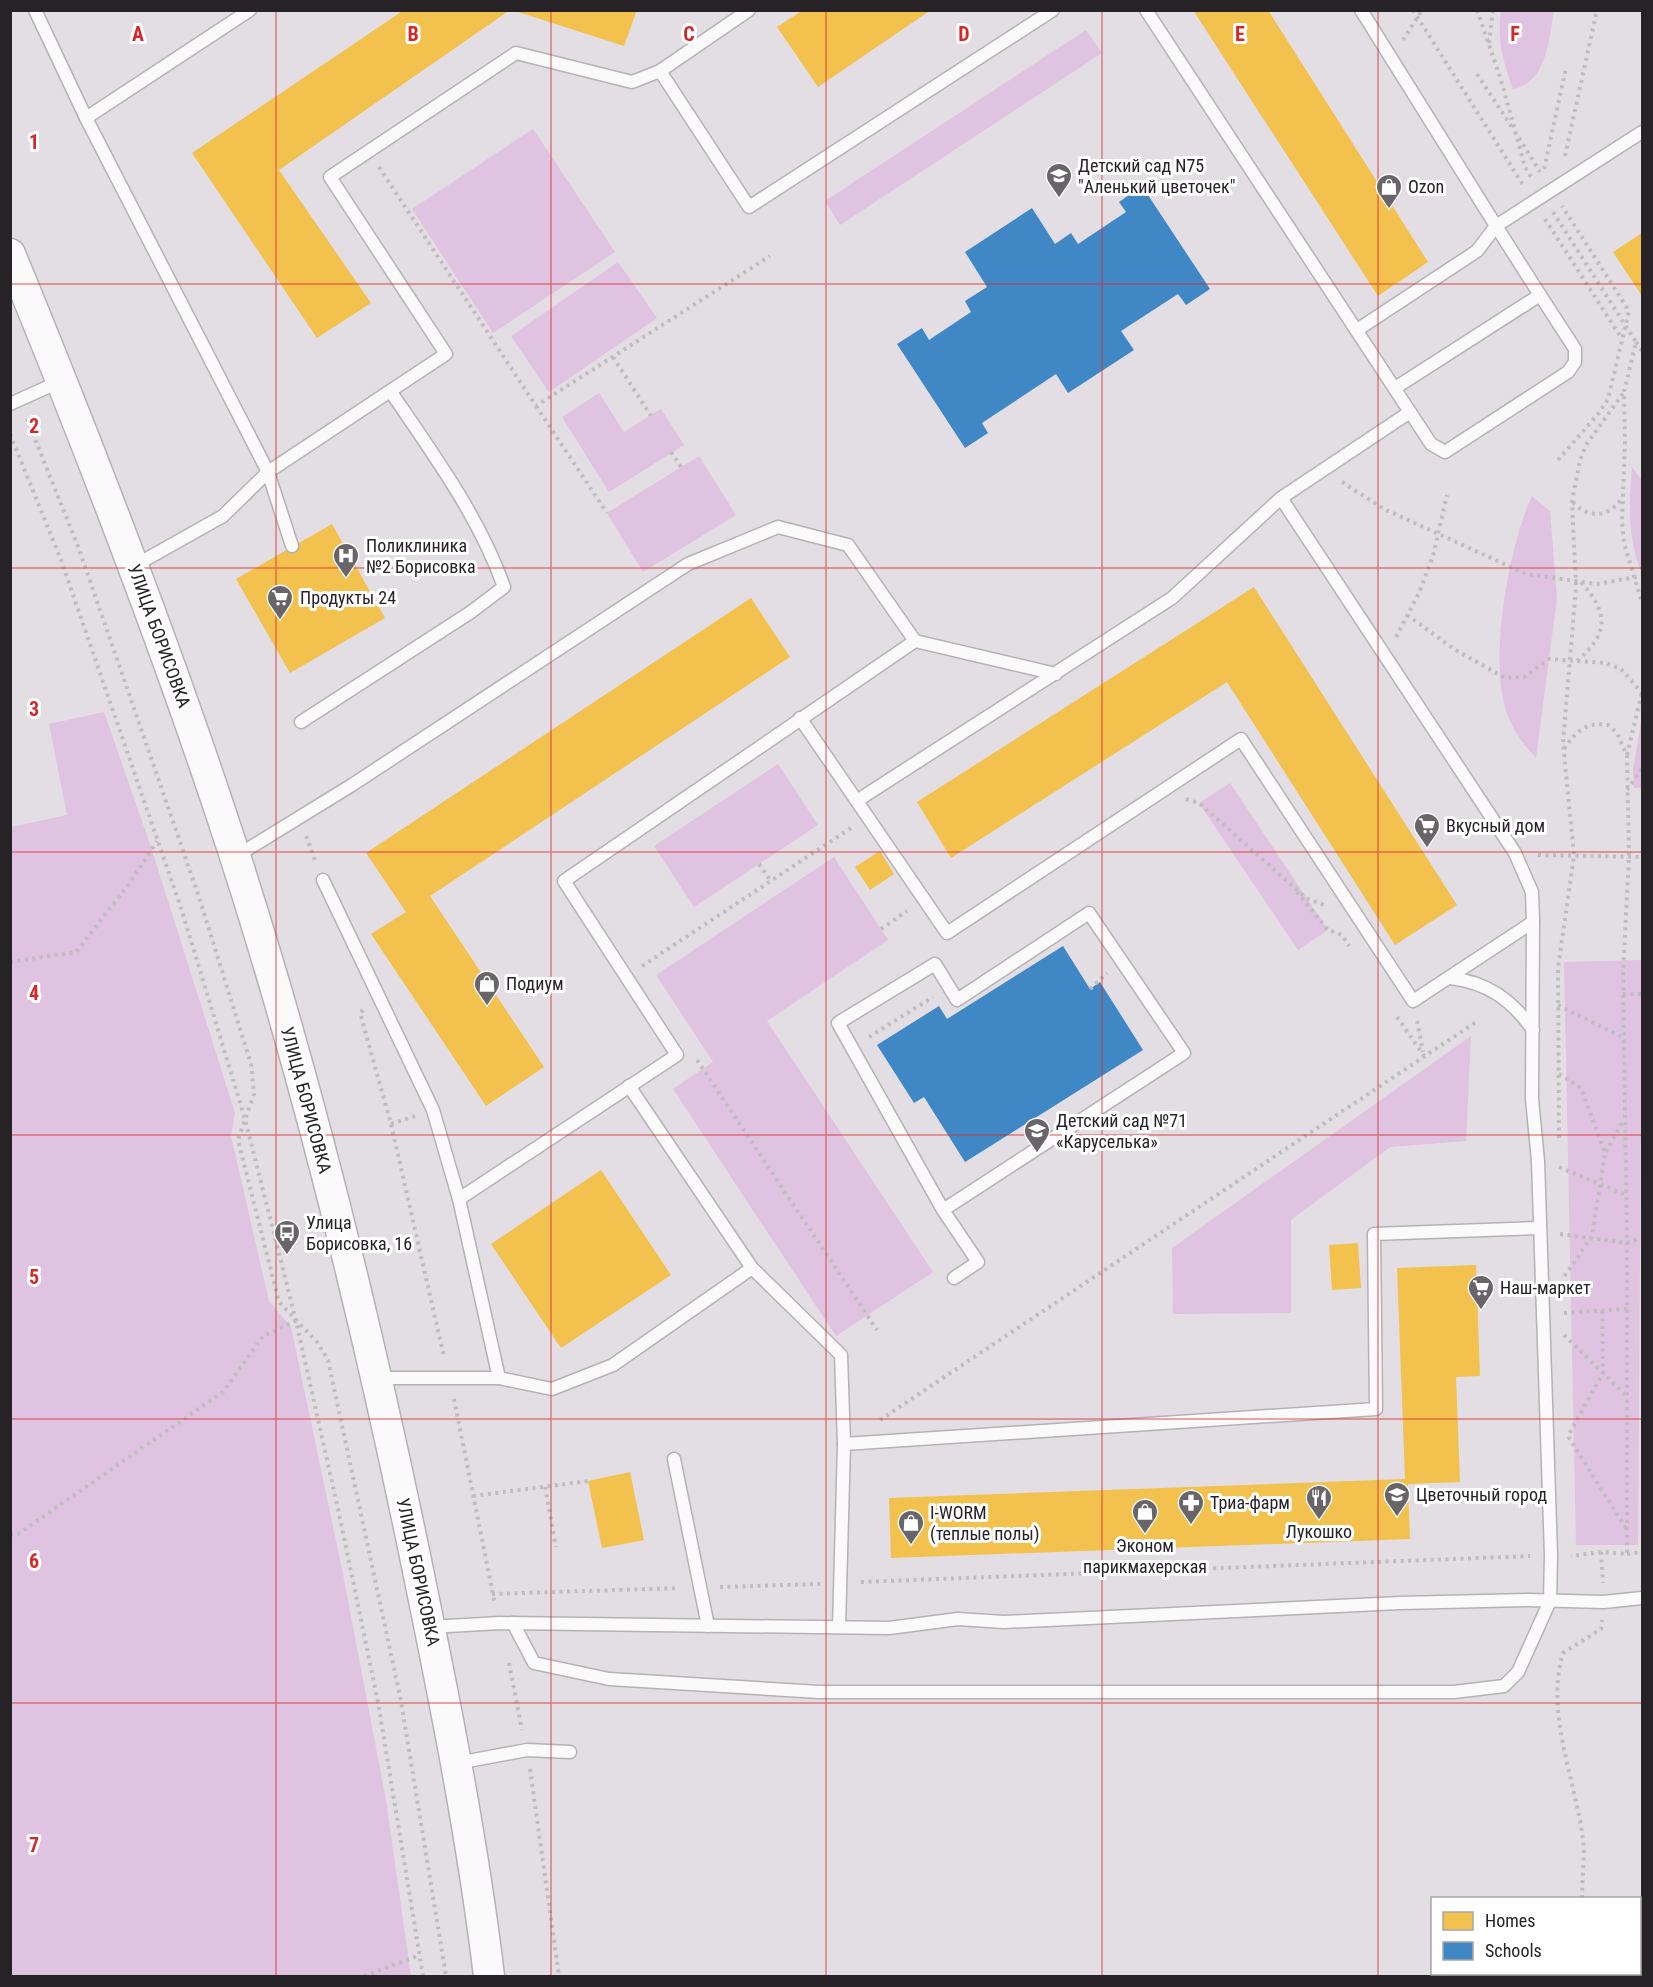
<svg xmlns="http://www.w3.org/2000/svg" width="1653" height="1987" font-family="'Roboto Condensed',sans-serif">
  <rect width="100%" height="100%" fill="#e3dee3"/>
  <g fill="#dfc3e0">
    <path d="M1501,11H1554C1549,38 1547,83 1513,89C1503,62 1497,40 1501,11Z"/>
    <polygon points="1086,30 1102,53 840,225 825,201"/>
    <polygon points="533,129 615,252 493,333 412,209"/>
    <polygon points="618,262 657,318 549,392 511,336"/>
    <polygon points="599,393 624,432 661,409 684,445 609,492 562,417"/>
    <polygon points="699,456 736,515 643,572 607,513"/>
    <path d="M1632,467L1642,481V575C1627,534 1629,510 1632,467Z"/>
    <path d="M1532,496L1550,511L1557,598L1536,758C1521,742 1509,725 1504,703C1491,649 1509,546 1532,496Z"/>
    <polygon points="104,712 150,844 235,1113 231,1136 269,1301 291,1327 342,1569 386,1800 411,1976 11,1976 11,827 67,815 49,724"/>
    <polygon points="1642,718 1642,788 1634,788 1633,769"/>
    <polygon points="778,764 818,825 694,907 654,846"/>
    <polygon points="1230,783 1328,930 1298,950 1199,803"/>
    <polygon points="834,857 888,940 767,1021 933,1272 836,1336 673,1089 713,1062 656,975"/>
    <polygon points="1642,960 1638,1545 1576,1545 1564,962"/>
    <polygon points="1471,1036 1466,1141 1390,1147 1291,1220 1291,1313 1173,1314 1172,1248"/>
  </g>
  <g fill="#f2c14e">
    <polygon points="404,10 510,10 279,170 371,303 317,338 192,153"/>
    <polygon points="512,10 637,10 624,46"/>
    <polygon points="803,10 931,10 818,87 777,27"/>
    <polygon points="1193,10 1268,10 1428,262 1378,296"/>
    <polygon points="1642,233 1642,296 1613,252"/>
    <polygon points="332,524 385,618 290,673 236,579"/>
    <polygon points="1254,587 1457,905 1395,945 1227,682 951,858 917,802"/>
    <polygon points="751,598 790,657 430,896 544,1067 486,1106 371,934 406,912 366,853"/>
    <polygon points="880,851 894,874 870,890 855,867"/>
    <polygon points="601,1170 671,1275 561,1348 491,1244"/>
    <polygon points="1358,1243 1361,1288 1332,1290 1329,1245"/>
    <polygon points="1476,1265 1480,1376 1456,1377 1460,1482 1408,1484 1410,1539 891,1558 889,1498 1405,1479 1397,1268"/>
    <polygon points="630,1472 644,1540 602,1548 588,1481"/>
  </g>
  <g fill="#3f88c5">
    <polygon points="1142,186 1210,289 1186,305 1178,294 1121,331 1134,350 1068,393 1056,374 982,423 988,433 965,448 897,344 922,328 929,340 971,312 965,301 987,287 965,252 1032,208 1055,244 1071,233 1078,244 1126,212 1119,202"/>
    <polygon points="1063,946 1090,989 1100,982 1143,1050 965,1162 924,1097 914,1103 877,1045 939,1006 947,1019"/>
  </g>
  <g fill="none" stroke-linecap="round" stroke-linejoin="round">
    <defs>
      <g id="service">
        <polyline points="35,10 86,118"/>
        <polyline points="250,10 86,118 268,472 292,546"/>
        <polyline points="660,71 749,207 1053,10"/>
        <polyline points="1357,330 1477,251 1496,226 1361,10"/>
        <polyline points="1395,388 1540,295 1496,226 1642,132"/>
        <polyline points="10,404 61,381"/>
        <polyline points="1410,412 1431,444 1445,452 1568,372 1575,362 1575,349 1540,295"/>
        <polyline points="134,566 223,516 268,472 446,354 330,177 516,53 632,82 660,71 749,10"/>
        <polyline points="800,718 947,933 1241,739 1413,1001 1533,922 1532,892 1515,853 1281,498"/>
        <path d="M301,722L471,612L504,587C479,516 433,454 391,392"/>
        <polyline points="858,800 1172,598 1281,498 1410,412 1146,10"/>
        <polyline points="235,857 352,785 688,564 778,527 848,545 915,641 1056,674"/>
        <polyline points="323,880 433,1110 459,1199 499,1378 552,1389 613,1365 752,1268"/>
        <path d="M1450,978C1487,982 1512,1000 1533,1030"/>
        <polyline points="629,1086 752,1268 841,1355 844,1444"/>
        <polyline points="459,1199 677,1055 564,881 915,641"/>
        <polyline points="943,1210 1184,1053 1089,913 957,1000 935,964 838,1023 943,1210 978,1262 954,1278"/>
        <polyline points="378,1378 499,1378"/>
        <polyline points="674,1459 708,1626"/>
        <polyline points="513,1623 534,1663 609,1679 819,1692 1454,1692 1504,1686 1518,1672 1550,1601 1551,1555 1538,1161 1532,1099 1533,922"/>
        <polyline points="430,1627 500,1623 889,1628 958,1619 1004,1622 1400,1603 1529,1600 1604,1602 1642,1598"/>
        <polyline points="839,1627 844,1444 1376,1409 1374,1234 1539,1228"/>
        <polyline points="457,1763 527,1750 570,1752"/>
      </g>
      <path id="tertiary" d="M10,254C91,451 168,650 234,853C308,1081 365,1316 414,1551C443,1692 472,1834 489,1976"/>
    </defs>
    <use href="#service" stroke="#b5b1b5" stroke-width="15"/>
    <use href="#tertiary" stroke="#b5b1b5" stroke-width="33"/>
    <g stroke="#c0bdc0" stroke-width="4" stroke-dasharray="3 4.5" stroke-linecap="butt">
      <polyline points="1413,10 1523,185"/>
      <polyline points="1477,10 1501,80 1525,167 1533,180"/>
      <polyline points="1403,40 1422,10"/>
      <polyline points="1489,43 1493,10"/>
      <polyline points="1477,74 1513,129"/>
      <polyline points="1519,138 1540,172"/>
      <polyline points="1565,156 1597,10"/>
      <polyline points="379,167 536,406 770,256"/>
      <polyline points="1544,169 1566,68"/>
      <polyline points="1553,212 1636,342 1624,392 1625,444 1622,521 1624,543 1642,603"/>
      <polyline points="1545,219 1622,339"/>
      <polyline points="1636,342 1642,351"/>
      <polyline points="613,357 651,416"/>
      <polyline points="536,406 607,513"/>
      <polyline points="27,419 79,549 198,894 251,1064 254,1094 238,1140 279,1302 317,1342 328,1360 401,1701 446,1976"/>
      <polyline points="10,434 61,560 182,911 245,1119 296,1321 340,1518 378,1702 423,1976"/>
      <polyline points="671,452 681,467"/>
      <polyline points="1558,460 1599,413 1608,399 1629,311 1562,206"/>
      <polyline points="1342,482 1384,509 1526,574 1597,584 1642,576"/>
      <path d="M1573,502C1587,518 1608,519 1621,499"/>
      <polyline points="1407,615 1454,649 1505,678 1524,677 1549,659 1606,663 1621,669 1642,693"/>
      <polyline points="1396,637 1419,593 1433,556 1447,495"/>
      <path d="M1577,661C1609,633 1609,614 1581,582"/>
      <path d="M1564,749C1575,732 1587,721 1608,725L1617,733L1627,756L1629,856L1623,974L1627,1243V1554L1601,1552L1571,1556"/>
      <polyline points="1627,755 1642,692"/>
      <polyline points="1627,790 1642,768"/>
      <polyline points="1186,799 1199,803 1306,898 1324,905"/>
      <polyline points="306,836 316,863"/>
      <polyline points="1538,855 1642,857"/>
      <polyline points="759,864 771,881"/>
      <polyline points="1297,892 1328,930 1342,935 1349,946"/>
      <polyline points="881,929 907,911"/>
      <polyline points="10,962 76,952 129,884 157,841"/>
      <polyline points="642,966 851,828"/>
      <polyline points="1090,989 1107,973"/>
      <polyline points="1623,994 1642,994"/>
      <polyline points="1558,1005 1624,1038"/>
      <polyline points="363,1010 360,1013 391,1124 444,1357"/>
      <polyline points="1397,1017 1424,1056"/>
      <polyline points="1417,1021 1423,1052"/>
      <polyline points="869,1037 933,997"/>
      <polyline points="697,1060 877,1330"/>
      <polyline points="1559,1074 1581,1088 1605,1153 1592,1236 1564,1277"/>
      <polyline points="391,1124 415,1116"/>
      <polyline points="1559,1138 1558,968 1574,855 1563,743 1576,587 1572,501 1580,460 1586,445 1624,392"/>
      <polyline points="1606,1152 1624,1119"/>
      <polyline points="1559,1167 1626,1195"/>
      <polyline points="1560,1234 1627,1243 1642,1238"/>
      <polyline points="1602,1311 1603,1373 1568,1436 1627,1530"/>
      <polyline points="1564,1313 1627,1309"/>
      <polyline points="1564,1335 1627,1396"/>
      <polyline points="454,1399 495,1604"/>
      <polyline points="880,1420 1476,1022"/>
      <polyline points="545,1487 556,1547"/>
      <polyline points="473,1496 588,1481"/>
      <polyline points="10,1535 18,1534 223,1392 263,1336 296,1321"/>
      <polyline points="1601,1552 1603,1583"/>
      <polyline points="1627,1554 1642,1552"/>
      <polyline points="861,1582 1530,1556"/>
      <polyline points="720,1587 820,1584"/>
      <polyline points="492,1594 679,1588"/>
      <polyline points="509,1663 522,1730"/>
      <polyline points="530,1769 559,1976"/>
      <path d="M1582,1898C1582,1879 1585,1858 1583,1839C1575,1779 1545,1712 1563,1653L1601,1629L1602,1620"/>
      <polyline points="364,1976 420,1955"/>
      <polyline points="1580,1976 1580,1974"/>
    </g>
    <use href="#service" stroke="#fbfafb" stroke-width="12"/>
    <use href="#tertiary" stroke="#fbfafb" stroke-width="30"/>
  </g>
  <path fill="none" stroke="#d62828" stroke-width="1.5" stroke-opacity="0.55" d="M276,10V1976M551,10V1976M826,10V1976M1102,10V1976M1378,10V1976M10,284H1642M10,568H1642M10,852H1642M10,1135H1642M10,1419H1642M10,1703H1642"/>
  <defs>
    <symbol id="school-pin" viewBox="-11 -11 22 30"><path d="M0 17L-7.5 6A9.5 9.5 0 1 1 7.5 6Z" fill="#686468" stroke="#fff"/><path d="M0-5L7-2L0 1L-7-2ZM-4 1L0 2.5L4 1V4Q0 6-4 4Z" fill="#fff"/></symbol>
    <symbol id="shop-pin" viewBox="-11 -11 22 30"><path d="M0 17L-7.5 6A9.5 9.5 0 1 1 7.5 6Z" fill="#686468" stroke="#fff"/><path d="M-5-2.5h2.3a2.7 3.5 0 0 1 5.4 0H5L5.5 6h-11ZM-1.5-2.5h3a1.5 2.3 0 0 0-3 0Z" fill="#fff"/></symbol>
    <symbol id="hospital-pin" viewBox="-11 -11 22 30"><path d="M0 17L-7.5 6A9.5 9.5 0 1 1 7.5 6Z" fill="#686468" stroke="#fff"/><path d="M-5-5h3v3.5h4V-5h3V5h-3V1.5h-4V5h-3Z" fill="#fff"/></symbol>
    <symbol id="supermarket-pin" viewBox="-11 -11 22 30"><path d="M0 17L-7.5 6A9.5 9.5 0 1 1 7.5 6Z" fill="#686468" stroke="#fff"/><path d="M-6-5.5h2.5l.6 2H6L4.5 2H-2.5L-4.4-4H-6ZM-1.5 3.2a1.3 1.3 0 1 0 .1 0ZM3 3.2a1.3 1.3 0 1 0 .1 0Z" fill="#fff"/></symbol>
    <symbol id="bus-pin" viewBox="-11 -11 22 30"><path d="M0 17L-7.5 6A9.5 9.5 0 1 1 7.5 6Z" fill="#686468" stroke="#fff"/><path d="M-5-6H5V4H4V6H2V4H-2V6H-4V4H-5ZM-3.5-4V0h7V-4ZM-3.5 1.2v1.5H-2V1.2ZM2 1.2v1.5H3.5V1.2Z" fill="#fff"/></symbol>
    <symbol id="restaurant-pin" viewBox="-11 -11 22 30"><path d="M0 17L-7.5 6A9.5 9.5 0 1 1 7.5 6Z" fill="#686468" stroke="#fff"/><path d="M-5-6h1v4h1v-4h1v4h1v-4h1v5L-1.5 .5V6h-2V.5L-5-1ZM5-6V6H3V1.5H1.5Q1.5-4 5-6Z" fill="#fff"/></symbol>
    <symbol id="pharmacy-pin" viewBox="-11 -11 22 30"><path d="M0 17L-7.5 6A9.5 9.5 0 1 1 7.5 6Z" fill="#686468" stroke="#fff"/><path d="M-2-6h4v4h4v4h-4v4h-4v-4h-4v-4h4Z" fill="#fff"/></symbol>
  </defs>
  <g fill-rule="evenodd">
    <use href="#school-pin" x="1044" y="161" width="30" height="40"/>
    <use href="#shop-pin" x="1374" y="172" width="30" height="40"/>
    <use href="#hospital-pin" x="331" y="541" width="30" height="40"/>
    <use href="#supermarket-pin" x="265" y="583" width="30" height="40"/>
    <use href="#supermarket-pin" x="1412" y="811" width="30" height="40"/>
    <use href="#shop-pin" x="472" y="969" width="30" height="40"/>
    <use href="#school-pin" x="1022" y="1116" width="30" height="40"/>
    <use href="#bus-pin" x="272" y="1218" width="30" height="40"/>
    <use href="#supermarket-pin" x="1466" y="1273" width="30" height="40"/>
    <use href="#school-pin" x="1382" y="1480" width="30" height="40"/>
    <use href="#restaurant-pin" x="1304" y="1483" width="30" height="40"/>
    <use href="#pharmacy-pin" x="1176" y="1488" width="30" height="40"/>
    <use href="#shop-pin" x="1130" y="1497" width="30" height="40"/>
    <use href="#shop-pin" x="896" y="1508" width="30" height="40"/>
  </g>
  <g text-anchor="middle" stroke-width="6" stroke-linejoin="round" paint-order="stroke">
    <g font-size="18" fill="#262226" stroke="#fff" text-anchor="start">
      <text x="1078" y="172">Детский сад N75<tspan x="1078" dy="21">"Аленький цветочек"</tspan></text>
      <text x="1408" y="193">Ozon</text>
      <text x="366" y="552">Поликлиника<tspan x="366" dy="21">№2 Борисовка</tspan></text>
      <text x="300" y="604">Продукты 24</text>
      <text x="1446" y="832">Вкусный дом</text>
      <text x="506" y="990">Подиум</text>
      <text x="1056" y="1127">Детский сад №71<tspan x="1056" dy="21">«Каруселька»</tspan></text>
      <text x="306" y="1229">Улица<tspan x="306" dy="21">Борисовка, 16</tspan></text>
      <text x="1500" y="1294">Наш-маркет</text>
      <text x="1416" y="1501">Цветочный город</text>
      <text x="1210" y="1509">Триа-фарм</text>
      <text x="930" y="1519">I-WORM<tspan x="930" dy="21">(теплые полы)</tspan></text>
      <text x="1319" y="1538" text-anchor="middle">Лукошко</text>
      <text x="1145" y="1552" text-anchor="middle">Эконом<tspan x="1145" dy="21">парикмахерская</tspan></text>
    </g>
    <g font-size="18" fill="#262226" stroke="#fff">
      <text transform="translate(159 636) rotate(70)" y="6">УЛИЦА БОРИСОВКА</text>
      <text transform="translate(306 1100) rotate(75)" y="6">УЛИЦА БОРИСОВКА</text>
      <text transform="translate(418 1572) rotate(78)" y="6">УЛИЦА БОРИСОВКА</text>
    </g>
  </g>
  <g font-size="20" text-anchor="middle" font-weight="bold" fill="#d62828" stroke="#fff" stroke-width="6" stroke-linejoin="round" paint-order="stroke">
    <text x="138" y="41">A</text>
    <text x="413" y="41">B</text>
    <text x="689" y="41">C</text>
    <text x="964" y="41">D</text>
    <text x="1240" y="41">E</text>
    <text x="1515" y="41">F</text>
    <text x="34" y="149">1</text>
    <text x="34" y="433">2</text>
    <text x="34" y="716">3</text>
    <text x="34" y="1000">4</text>
    <text x="34" y="1284">5</text>
    <text x="34" y="1568">6</text>
    <text x="34" y="1852">7</text>
  </g>
  <rect width="1653" height="1987" fill="none" stroke="#262226" stroke-width="24"/>
  <rect x="1431" y="1897" width="210" height="78" fill="#ffffff" stroke="#a8a7a8" stroke-width="1.5"/>
  <rect x="1443" y="1912" width="30" height="18" fill="#f2c14e" stroke="#a8a7a8" stroke-width="1.5"/>
  <text x="1485" y="1927" font-size="18" fill="#262226">Homes</text>
  <rect x="1443" y="1942" width="30" height="18" fill="#3f88c5" stroke="#a8a7a8" stroke-width="1.5"/>
  <text x="1485" y="1957" font-size="18" fill="#262226">Schools</text>
</svg>
